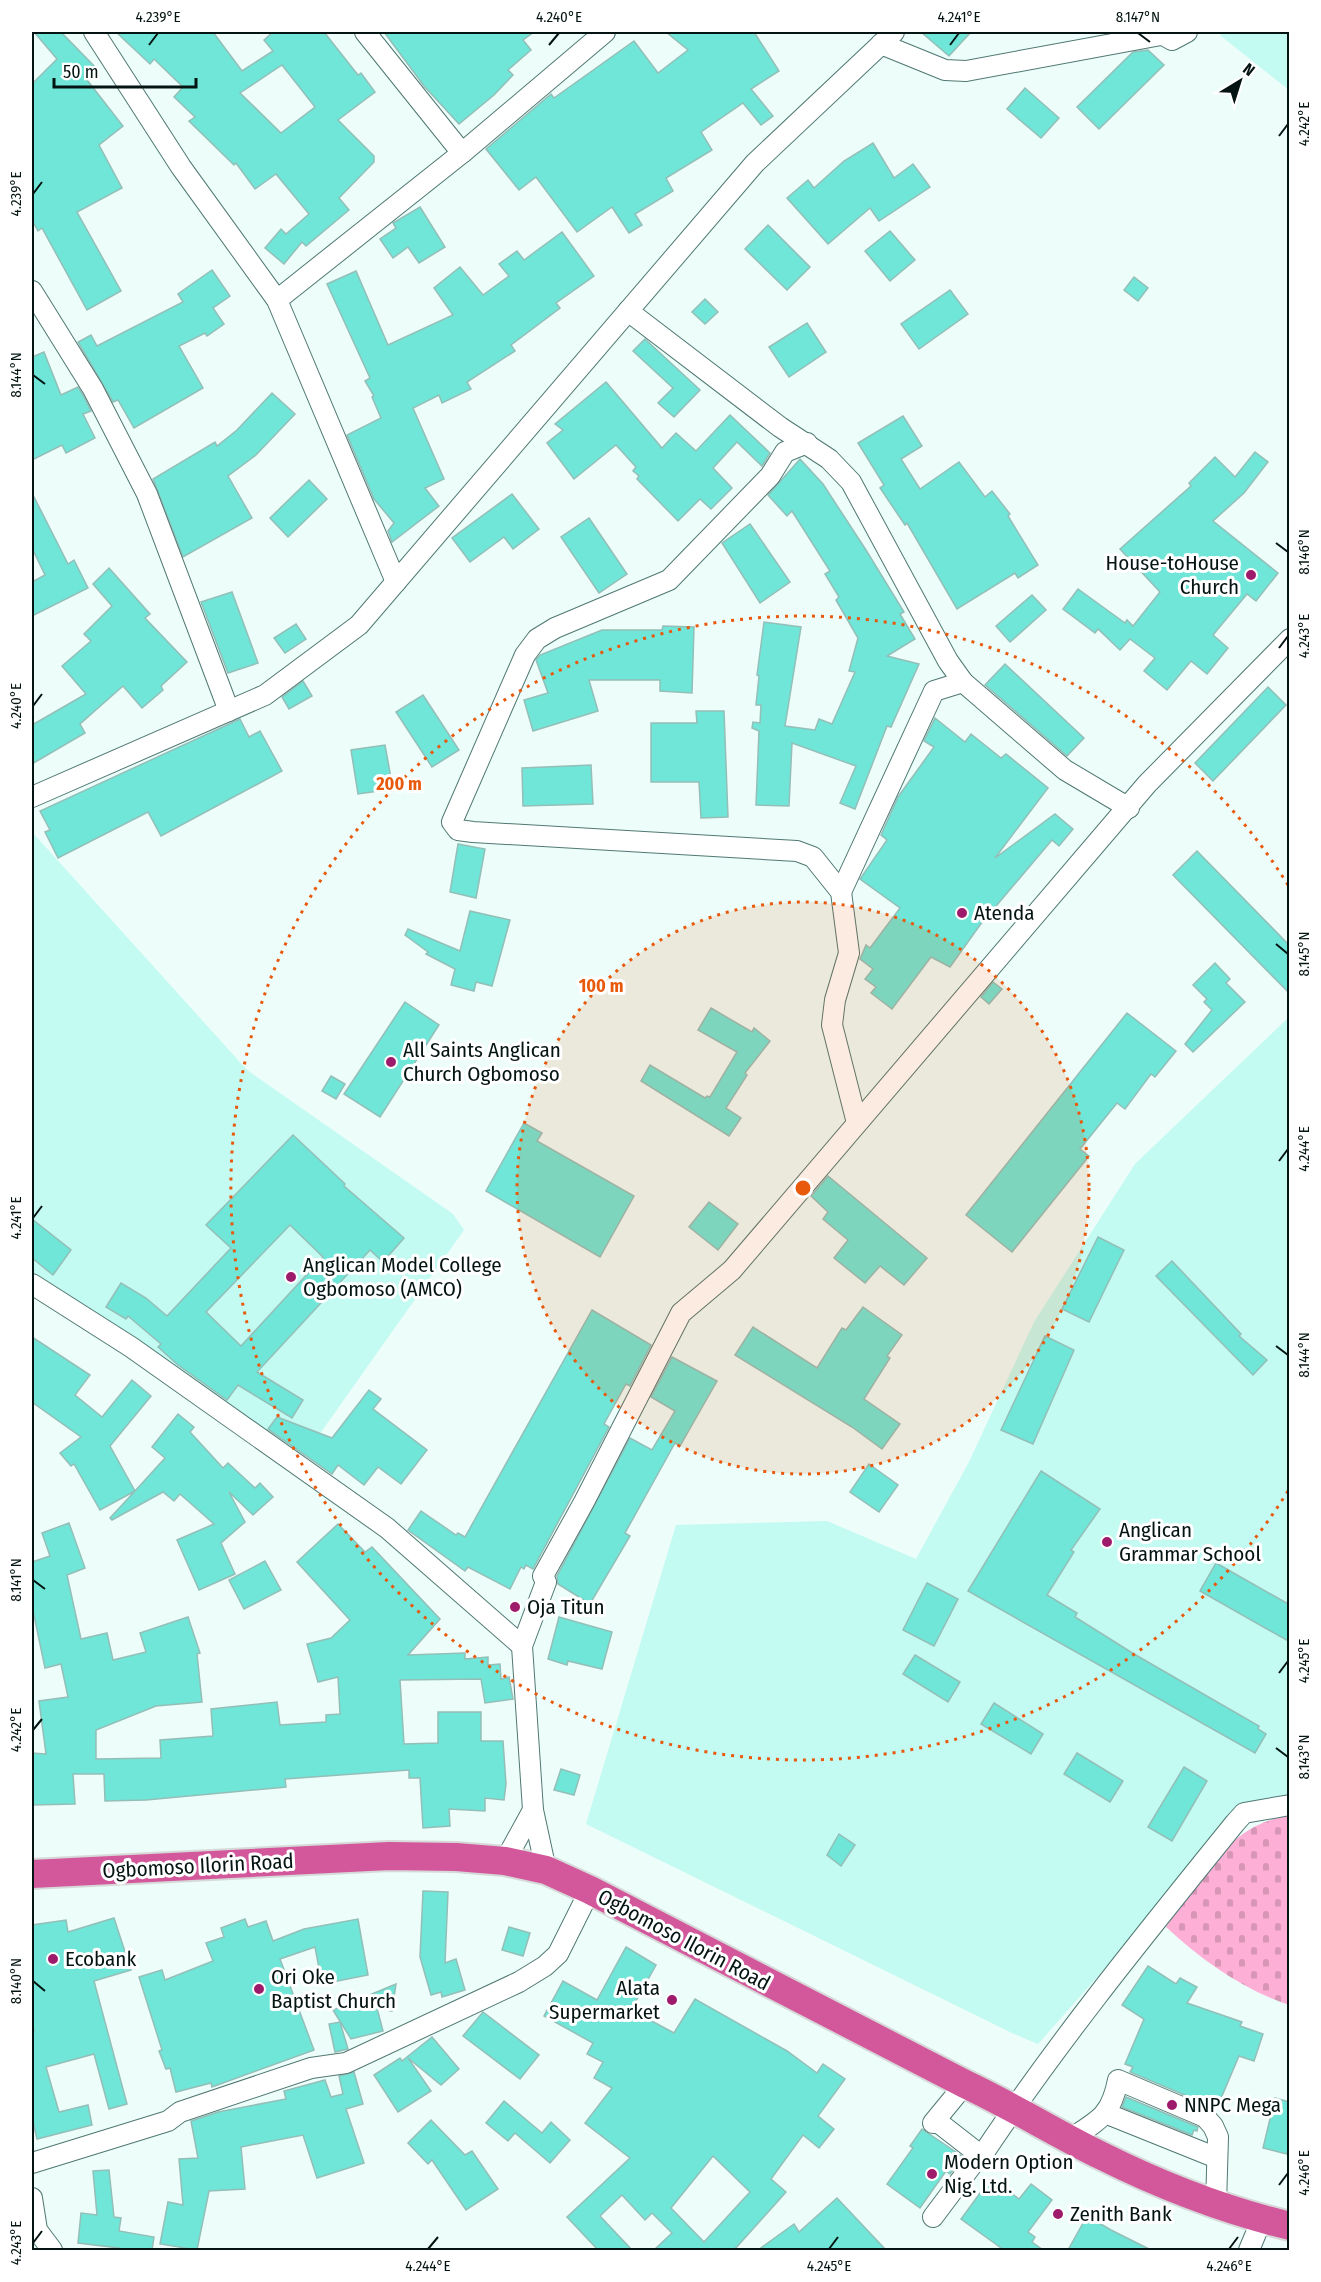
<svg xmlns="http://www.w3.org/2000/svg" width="1321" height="2282" font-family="'Fira Sans Condensed',sans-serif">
  <defs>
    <pattern id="cemetery-stones" width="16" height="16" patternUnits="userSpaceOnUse" patternTransform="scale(1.5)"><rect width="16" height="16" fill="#feafd6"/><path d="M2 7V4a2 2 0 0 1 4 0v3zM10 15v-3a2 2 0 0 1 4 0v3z" fill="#d896b7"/></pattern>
  </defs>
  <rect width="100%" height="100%" fill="#ecfdfa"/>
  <g fill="#c3faf1">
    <polygon points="1220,32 1289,32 1289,90 1221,36"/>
    <polygon points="32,832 247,1070 453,1214 464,1230 302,1459 32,1271"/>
    <polygon points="1289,1017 1289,1799 1269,1800 1228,1816 1159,1907 1038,2044 1012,2033 586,1824 676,1525 827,1521 916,1559 969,1462 1034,1322 1135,1164"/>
  </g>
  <path fill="url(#cemetery-stones)" d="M1289,1816V2005C1242,1989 1203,1961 1166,1927C1198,1882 1229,1823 1289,1816Z"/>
  <g fill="#6fe6d7" stroke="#94beb8" stroke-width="1.5" fill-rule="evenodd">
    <polygon points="34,32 61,32 95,67 84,76 123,126 99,145 122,188 77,212 121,291 87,310 42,228 38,231 32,220 32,84 57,59"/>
    <path d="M116,32H213L242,71L273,51L264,40L273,32H324L358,75L361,73L375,92L338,120L374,156V162L339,198L349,210L306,246L302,242L284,264L265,248L281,229L286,234L309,214L276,174L255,189L236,163L234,165L189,121L195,117L174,97L183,87L154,59L150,64ZM282,65L315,107L281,133L240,93Z"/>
    <polygon points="384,32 534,32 523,40 531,50 508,70 513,75 494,95 459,124 424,86"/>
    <polygon points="666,32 754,32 779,71 751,89 773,116 761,125 743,103 701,132 712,150 666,178 673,191 635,214 642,225 629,233 612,207 577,232 536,177 519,190 486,149 551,94 554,98 634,41 658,73 688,50"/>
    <polygon points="921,32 971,32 949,56"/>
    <polygon points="1148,50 1164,65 1099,129 1077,107 1133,52"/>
    <polygon points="1025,88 1059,118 1041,138 1007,109"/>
    <polygon points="873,143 894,178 913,164 930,187 879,221 870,208 828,244 787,198 808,180 814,188 844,161"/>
    <polygon points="420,207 445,247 419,263 408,247 393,258 380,239 396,228 393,223"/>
    <polygon points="768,225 810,267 787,290 745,249"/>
    <polygon points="890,231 915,260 890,281 865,251"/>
    <polygon points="562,232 594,276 556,303 560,308 511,345 515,351 467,382 471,389 442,403 439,395 413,408 444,479 425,488 439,506 392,542 388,531 394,523 374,499 347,435 381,418 372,397 374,396 365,381 370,378 327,284 356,271 388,345 453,315 434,288 460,267 483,295 509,276 499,264 517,251 524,260"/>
    <polygon points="212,270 230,296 213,308 224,324 207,336 205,333 179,346 203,388 134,428 118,400 113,402 78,342 91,335 97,346 183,302 178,294"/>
    <polygon points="1134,277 1148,288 1138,301 1124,290"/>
    <polygon points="950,290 968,314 919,349 901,324"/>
    <polygon points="705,299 718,312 705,324 692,312"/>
    <polygon points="807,323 826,352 789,377 769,347"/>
    <polygon points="645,339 700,390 674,417 658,403 673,388 633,351"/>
    <polygon points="44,352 61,395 78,387 83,395 91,411 83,414 95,438 66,453 62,445 32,460 32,357"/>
    <polygon points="606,382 662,448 676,433 696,451 730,415 770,453 762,466 737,442 713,468 732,488 711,509 700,499 678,521 637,479 639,476 633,471 636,467 616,445 574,479 547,443 563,430 555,424"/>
    <polygon points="272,393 295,414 256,455 228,476 252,518 183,557 153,479 215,442 217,446 237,430"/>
    <polygon points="903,416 922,446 901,459 920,489 959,462 985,497 992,491 1010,514 1008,516 1038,565 1018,578 1015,573 957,609 907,523 905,525 880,488 884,485 858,443"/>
    <polygon points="1255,452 1268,462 1244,493 1213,521 1278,573 1256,601 1247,594 1213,635 1228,648 1207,674 1191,661 1167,690 1144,671 1155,658 1130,639 1120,650 1098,629 1095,633 1063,609 1078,589 1125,623 1127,620 1133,626 1160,592 1120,549 1191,486 1189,483 1215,457 1235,477"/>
    <polygon points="800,459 823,484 866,550 904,612 900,614 915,639 887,656 919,664 891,727 887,726 855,809 840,803 856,766 792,743 789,806 756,805 759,731 752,728 753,722 760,723 761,705 756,705 759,676 757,675 764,622 801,627 785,726 815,730 819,719 832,724 855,672 849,671 858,638 836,600 839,597 825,574 830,571 792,511 787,516 768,495"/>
    <polygon points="309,480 327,499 288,537 270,518"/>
    <polygon points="32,493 68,564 74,560 88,588 32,616 32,582 45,575 32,548"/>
    <polygon points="512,494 539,529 513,549 504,537 470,562 452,538"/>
    <polygon points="589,518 627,574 599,593 561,537"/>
    <polygon points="750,524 790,582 760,603 722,543"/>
    <polygon points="109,568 150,614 145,618 187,662 161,686 163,690 142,708 123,686 80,724 85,733 32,764 32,725 86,694 62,666 91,641 84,634 112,606 93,584"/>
    <polygon points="232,592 258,663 228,673 201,602"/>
    <polygon points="1032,595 1046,610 1010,642 996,626"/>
    <polygon points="296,624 306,639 285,653 274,638"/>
    <polygon points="663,626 694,627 692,693 660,691 660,680 589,680 598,711 533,731 524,700 548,693 536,660 540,655 602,630 662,630"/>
    <polygon points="1005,664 1084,738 1067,756 985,685"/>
    <polygon points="303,681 312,696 289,709 282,697"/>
    <polygon points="1268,687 1286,705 1213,781 1195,763"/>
    <polygon points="423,695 459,750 432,767 396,712"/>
    <polygon points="696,711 724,711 728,817 701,818 699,782 651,782 651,723 697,723"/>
    <polygon points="935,718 965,742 971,734 1001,758 1006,754 1048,788 995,858 1055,814 1073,829 1059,846 1052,840 980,925 950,967 931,957 892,1009 871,993 876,987 865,979 873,969 860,959 866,945 870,948 900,908 860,879 887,840 881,835 898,797 934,747 924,741"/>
    <polygon points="240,719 249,737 260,731 282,771 161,836 148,812 58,858 45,832 50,830 40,811"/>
    <polygon points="385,745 393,789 358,794 351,750"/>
    <polygon points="591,765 593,804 523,806 522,768"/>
    <polygon points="458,844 485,849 476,898 450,892"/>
    <polygon points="1197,851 1290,946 1290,994 1173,875"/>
    <polygon points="470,911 510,920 492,986 476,982 474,991 451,985 455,969 426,954 428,952 405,935 408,929 460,951"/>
    <polygon points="1215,963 1230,979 1226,983 1245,1002 1193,1052 1185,1044 1212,1010 1204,1002 1207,999 1193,985"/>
    <polygon points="993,982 1002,989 989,1004 981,997"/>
    <polygon points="405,1002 439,1025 380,1117 344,1094"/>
    <polygon points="711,1008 752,1032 754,1028 770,1041 745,1073 747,1075 726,1108 741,1118 729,1136 641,1081 650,1065 705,1098 707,1096 710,1097 737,1052 698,1030"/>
    <polygon points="1127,1013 1176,1051 1155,1077 1151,1074 1125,1109 1117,1103 1080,1149 1089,1156 1012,1252 966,1215"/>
    <polygon points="331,1076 345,1084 336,1099 322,1091"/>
    <polygon points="524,1123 542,1133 537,1141 634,1196 600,1257 486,1191"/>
    <path d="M293,1135L345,1184L344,1186L404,1238L383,1262L370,1250L257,1372L303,1400L292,1418L238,1385L227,1400L178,1365L158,1347L161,1344L128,1316L126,1319L106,1307L121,1283L146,1298L167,1316L231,1248L206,1225ZM290,1225L323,1257L241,1346L206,1312Z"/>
    <polygon points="828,1176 927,1258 904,1285 880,1266 865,1283 834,1258 848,1240 823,1219 828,1212 811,1196"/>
    <polygon points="709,1202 738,1224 718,1250 689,1227"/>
    <polygon points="32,1219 71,1250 53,1275 32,1258"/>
    <polygon points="1098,1237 1124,1250 1089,1322 1062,1309"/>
    <polygon points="1172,1261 1241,1334 1239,1336 1267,1360 1253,1375 1156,1276"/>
    <polygon points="863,1307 902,1335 887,1356 890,1358 864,1399 900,1424 882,1449 852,1427 735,1355 753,1327 817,1368 842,1328 846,1330"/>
    <polygon points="592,1310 651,1345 630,1386 626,1384 604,1424 609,1427 533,1569 526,1565 524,1569 521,1567 510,1589 468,1567 465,1571 408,1530 421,1511 456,1535 458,1533 465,1537"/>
    <polygon points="1045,1336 1074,1350 1033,1444 1001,1430"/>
    <polygon points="32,1337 90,1375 75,1395 102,1417 132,1380 151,1396 110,1446 135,1491 165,1458 152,1447 178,1414 194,1427 190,1432 223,1468 228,1463 255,1488 260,1483 273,1497 253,1515 229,1492 245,1522 221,1543 235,1574 199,1590 177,1540 214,1524 180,1494 174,1501 163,1492 112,1520 110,1518 135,1491 100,1510 74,1464 71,1466 60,1453 81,1437 32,1402"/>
    <polygon points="672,1357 717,1381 680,1446 675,1443 625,1533 630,1536 590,1604 558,1584 557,1576 630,1438 652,1450 675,1411 651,1397"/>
    <polygon points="369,1390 381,1399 373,1409 427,1450 401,1484 378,1467 364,1485 338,1465 332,1474 268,1429 277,1417 332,1438"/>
    <polygon points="869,1464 898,1485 879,1512 850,1492"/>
    <polygon points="1041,1471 1100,1509 1071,1550 1074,1552 1047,1595 1077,1613 1075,1617 1134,1654 1259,1726 1258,1729 1266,1734 1255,1753 968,1591"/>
    <polygon points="69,1523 85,1568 67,1575 81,1639 107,1633 113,1660 146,1652 140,1633 188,1617 200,1653 197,1654 202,1702 156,1706 96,1730 96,1759 161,1758 160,1740 213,1736 211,1709 277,1702 280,1725 326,1722 326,1715 340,1714 338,1677 318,1682 307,1644 331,1638 350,1620 297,1562 338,1524 365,1552 372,1547 440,1619 408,1655 465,1653 465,1659 488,1657 488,1665 500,1664 501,1679 509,1677 513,1699 485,1703 481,1679 400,1680 404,1744 438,1743 438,1712 481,1712 481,1741 503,1741 506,1784 504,1800 485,1798 485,1811 449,1809 450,1826 423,1828 420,1778 409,1778 409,1770 285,1779 286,1787 146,1800 105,1801 104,1774 73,1774 75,1804 32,1805 32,1753 46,1754 39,1701 68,1697 61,1664 45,1668 32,1606 32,1562 50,1556 42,1533"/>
    <polygon points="265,1561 281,1590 244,1609 229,1580"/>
    <polygon points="1216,1563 1290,1605 1290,1642 1200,1591"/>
    <polygon points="927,1583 958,1599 934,1646 903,1630"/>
    <polygon points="559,1617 612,1632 602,1669 568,1661 567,1665 548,1659"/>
    <polygon points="915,1655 960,1682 948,1702 903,1674"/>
    <polygon points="994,1703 1043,1734 1031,1754 981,1724"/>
    <polygon points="1077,1753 1123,1781 1110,1802 1064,1774"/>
    <polygon points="1184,1767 1207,1781 1172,1841 1148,1827"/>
    <polygon points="561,1769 580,1775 574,1795 554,1790"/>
    <polygon points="839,1834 855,1845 841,1866 827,1855"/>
    <polygon points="423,1891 448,1892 445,1963 456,1959 465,1990 442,1997 441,1992 431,1995 420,1957"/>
    <polygon points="114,1918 131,1970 94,1981 127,2104 109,2109 94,2054 46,2067 59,2112 88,2105 92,2125 37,2139 32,2118 32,2031 34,2031 32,2021 32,1925 66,1920 68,1932"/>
    <polygon points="245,1919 248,1927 266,1921 273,1941 304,1929 358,1919 368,1975 322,1984 315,1947 280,1959 314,2050 212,2087 211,2083 176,2092 170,2068 166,2069 159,2051 162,2050 139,1977 162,1970 165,1980 213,1961 206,1943 224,1937 221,1928"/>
    <polygon points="509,1927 530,1933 523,1956 502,1950"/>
    <path d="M626,1947L656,1965L631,2010L674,2033L695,1999L787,2051L817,2073L823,2064L845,2079L818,2116L834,2129L819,2148L803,2135L771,2179L786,2192L734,2250H654L672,2233L652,2213L645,2220L622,2195L600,2216L632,2250H598L567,2217L630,2158L585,2123L612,2088L594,2078L603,2062L587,2054L593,2043L544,2016L563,1981L597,2000ZM713,2156L750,2192L704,2242L671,2208Z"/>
    <polygon points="1148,1966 1176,1984 1180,1978 1197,1987 1187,2003 1242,2022 1240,2026 1263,2034 1254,2061 1239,2056 1219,2103 1210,2099 1208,2105 1130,2072 1133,2067 1125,2064 1144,2019 1122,2005"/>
    <polygon points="396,1984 392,2011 377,2008 383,2031 351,2039 333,2010"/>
    <polygon points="483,2012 539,2055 520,2079 463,2036"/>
    <polygon points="340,2022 348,2049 335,2052 329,2024"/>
    <polygon points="432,2037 459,2069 441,2085 408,2058 431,2091 398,2112 374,2075 400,2058 402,2061"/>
    <polygon points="354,2072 363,2104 346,2109 364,2163 317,2178 303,2135 241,2147 245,2189 209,2191 197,2250 160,2244 168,2202 183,2205 179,2159 198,2158 191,2121 218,2112 286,2099 284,2091 325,2080 331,2097 343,2094 339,2076"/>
    <polygon points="1126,2097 1198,2127 1197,2131 1194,2130 1192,2135 1122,2107"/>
    <polygon points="1275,2098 1290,2102 1290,2142 1287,2154 1263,2148"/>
    <polygon points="504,2101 542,2133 551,2122 570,2140 550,2163 515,2133 508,2141 486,2123"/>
    <polygon points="431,2120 465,2155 472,2151 498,2189 466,2210 432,2160 428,2164 408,2143"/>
    <polygon points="922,2129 963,2157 950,2174 946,2171 920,2208 887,2184 913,2148 910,2146"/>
    <polygon points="109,2170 114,2217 121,2218 119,2231 154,2237 152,2250 119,2250 119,2248 78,2243 81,2213 97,2215 93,2171"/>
    <polygon points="991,2178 1019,2199 1031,2184 1052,2200 1028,2232 1035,2237 1032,2242 1043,2250 1004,2250 961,2219"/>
    <polygon points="837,2198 886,2250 758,2250 794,2224 799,2232"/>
    <polygon points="1087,2216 1111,2230 1151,2250 1068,2250"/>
  </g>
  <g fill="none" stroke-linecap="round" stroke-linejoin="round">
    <defs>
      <g id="minor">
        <polyline points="94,32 181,167 277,300 396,582"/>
        <polyline points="365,32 462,153"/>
        <polyline points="1158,32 1172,40 1187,32"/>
        <polyline points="881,44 945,70 966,71 1161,35"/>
        <polyline points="32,291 93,389 147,494 229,711"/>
        <polyline points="277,300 462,153 605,32"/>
        <polyline points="628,311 780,427 829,459 851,482 948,661 963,682 1065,770 1129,808"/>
        <polyline points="807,443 785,452 770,476 669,580 555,628 537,639 525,655 452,822 458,830 473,832 797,851 813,857 841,892 849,953 835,1000 832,1025 857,1123"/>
        <polyline points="32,797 265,695 359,625 755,163 894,32"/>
        <polyline points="841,892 934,691 963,682"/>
        <polyline points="32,1284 131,1347 387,1528 522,1646"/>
        <polyline points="505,1861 533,1810"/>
        <polyline points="546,1870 533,1810 522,1646 546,1582 543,1576 548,1567 584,1502 681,1313 732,1270 1147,784 1290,639"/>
        <path d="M965,2084L933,2123H939L975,2151V2161L981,2157C1058,2041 1147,1932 1235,1823L1244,1813L1290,1805"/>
        <polyline points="1105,2113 1217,2158"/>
        <path d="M1070,2139C1099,2120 1111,2116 1118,2080L1205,2117L1213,2126L1218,2137L1216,2205"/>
        <polyline points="32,2163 168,2121 180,2112 311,2068 346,2063 519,1982 545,1966 558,1954 590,1890"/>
        <polyline points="32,2198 37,2230 52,2250"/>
        <polyline points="933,2217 975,2161"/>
        <polyline points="1249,2250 1262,2219"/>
      </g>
      <path id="highway" d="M32,1874L389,1856L456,1857L505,1861L546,1870L590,1890L965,2084C1012,2106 1055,2133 1102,2156C1162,2186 1224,2210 1290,2226"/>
    </defs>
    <use href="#minor" stroke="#507872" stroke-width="22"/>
    <use href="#highway" stroke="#d7d9d9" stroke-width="32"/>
    <use href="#minor" stroke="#fff" stroke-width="20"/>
    <use href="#highway" stroke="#d2579b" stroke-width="28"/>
  </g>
  <path fill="none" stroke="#041412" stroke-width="2" d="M1138,33L1150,42M149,45L158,33M549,45L559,33M950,45L959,33M1279,136L1288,124M33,194L42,182M33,375L45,384M1276,543L1288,552M1279,648L1288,636M33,706L42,694M1276,944L1288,954M1279,1161L1288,1149M33,1218L42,1206M1276,1346L1288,1355M33,1580L45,1589M1279,1673L1288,1661M33,1730L42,1719M1276,1748L1288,1757M33,1981L45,1991M1279,2185L1288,2173M33,2243L42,2231M428,2249L438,2237M829,2249L838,2237M1229,2249L1238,2237"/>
  <circle cx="803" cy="1188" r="286" fill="#e8590c" fill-opacity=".12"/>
  <g fill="none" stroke="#e8590c" stroke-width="3" stroke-dasharray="3 6">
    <circle cx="803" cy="1188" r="286"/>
    <path d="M1288 1491A572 572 0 1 1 1288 885"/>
  </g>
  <g fill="#9e1b6c" stroke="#fff" stroke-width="2">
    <circle cx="1251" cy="575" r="6"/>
    <circle cx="962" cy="913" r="6"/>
    <circle cx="391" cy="1062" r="6"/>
    <circle cx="291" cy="1277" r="6"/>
    <circle cx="1107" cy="1542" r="6"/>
    <circle cx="515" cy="1607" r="6"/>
    <circle cx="53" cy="1959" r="6"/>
    <circle cx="259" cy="1989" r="6"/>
    <circle cx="672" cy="2000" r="6"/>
    <circle cx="1172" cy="2105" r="6"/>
    <circle cx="932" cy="2174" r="6"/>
    <circle cx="1058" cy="2214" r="6"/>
  </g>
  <g text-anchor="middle" stroke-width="6" stroke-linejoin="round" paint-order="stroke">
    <g font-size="21" fill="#041412" stroke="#fff" text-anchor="start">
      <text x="1239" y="570" text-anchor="end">House-toHouse<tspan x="1239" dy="24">Church</tspan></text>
      <text x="974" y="920">Atenda</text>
      <text x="403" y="1057">All Saints Anglican<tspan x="403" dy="24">Church Ogbomoso</tspan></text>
      <text x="303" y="1272">Anglican Model College<tspan x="303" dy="24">Ogbomoso (AMCO)</tspan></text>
      <text x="1119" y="1537">Anglican<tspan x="1119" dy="24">Grammar School</tspan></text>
      <text x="527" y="1614">Oja Titun</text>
      <text x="65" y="1966">Ecobank</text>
      <text x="271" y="1984">Ori Oke<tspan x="271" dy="24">Baptist Church</tspan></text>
      <text x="660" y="1995" text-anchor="end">Alata<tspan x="660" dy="24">Supermarket</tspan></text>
      <text x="1184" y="2112">NNPC Mega</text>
      <text x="944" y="2169">Modern Option<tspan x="944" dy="24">Nig. Ltd.</tspan></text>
      <text x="1070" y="2221">Zenith Bank</text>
    </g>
    <g font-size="21" fill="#041412" stroke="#fff">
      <text transform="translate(198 1866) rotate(-3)" y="7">Ogbomoso Ilorin Road</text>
      <text transform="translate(684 1940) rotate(28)" y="7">Ogbomoso Ilorin Road</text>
    </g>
  </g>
  <circle cx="803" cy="1188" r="9" fill="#e8590c" stroke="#fff" stroke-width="3"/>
  <g font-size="18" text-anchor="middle" font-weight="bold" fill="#e8590c" stroke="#fff" stroke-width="6" stroke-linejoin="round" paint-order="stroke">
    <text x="399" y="790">200 m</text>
    <text x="601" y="992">100 m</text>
  </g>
  <rect width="1321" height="2282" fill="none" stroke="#ffffff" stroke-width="66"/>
  <g transform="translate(1240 81) rotate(38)" stroke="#ffffff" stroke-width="4.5" paint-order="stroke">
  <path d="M0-4.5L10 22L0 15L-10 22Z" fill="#041412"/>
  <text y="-9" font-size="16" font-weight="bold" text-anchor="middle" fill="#041412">N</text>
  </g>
  <path d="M54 78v9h142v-9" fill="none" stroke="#041412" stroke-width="3"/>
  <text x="63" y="78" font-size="18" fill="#041412" stroke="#ffffff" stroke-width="4.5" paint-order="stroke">50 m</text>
  <rect x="33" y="33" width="1255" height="2216" fill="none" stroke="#041412" stroke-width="2"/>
  <g font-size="15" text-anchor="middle" fill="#041412">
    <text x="158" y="22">4.239°E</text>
    <text x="559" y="22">4.240°E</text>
    <text x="959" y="22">4.241°E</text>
    <text x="1138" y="22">8.147°N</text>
    <text transform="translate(1304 124) rotate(-90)" y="5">4.242°E</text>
    <text transform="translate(16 194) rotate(-90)" y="5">4.239°E</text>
    <text transform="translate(16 375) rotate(-90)" y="5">8.144°N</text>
    <text transform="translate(1304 552) rotate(-90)" y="5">8.146°N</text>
    <text transform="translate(1304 636) rotate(-90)" y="5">4.243°E</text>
    <text transform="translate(16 706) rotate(-90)" y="5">4.240°E</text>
    <text transform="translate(1304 954) rotate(-90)" y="5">8.145°N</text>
    <text transform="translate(1304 1149) rotate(-90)" y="5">4.244°E</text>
    <text transform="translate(16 1218) rotate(-90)" y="5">4.241°E</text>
    <text transform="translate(1304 1355) rotate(-90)" y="5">8.144°N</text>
    <text transform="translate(16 1580) rotate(-90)" y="5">8.141°N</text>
    <text transform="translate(1304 1661) rotate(-90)" y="5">4.245°E</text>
    <text transform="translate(16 1730) rotate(-90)" y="5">4.242°E</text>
    <text transform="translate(1304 1757) rotate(-90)" y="5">8.143°N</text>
    <text transform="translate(16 1981) rotate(-90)" y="5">8.140°N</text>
    <text transform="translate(1304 2173) rotate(-90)" y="5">4.246°E</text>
    <text transform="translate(16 2243) rotate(-90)" y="5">4.243°E</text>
    <text x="428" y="2271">4.244°E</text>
    <text x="829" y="2271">4.245°E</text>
    <text x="1229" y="2271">4.246°E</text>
  </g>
</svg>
